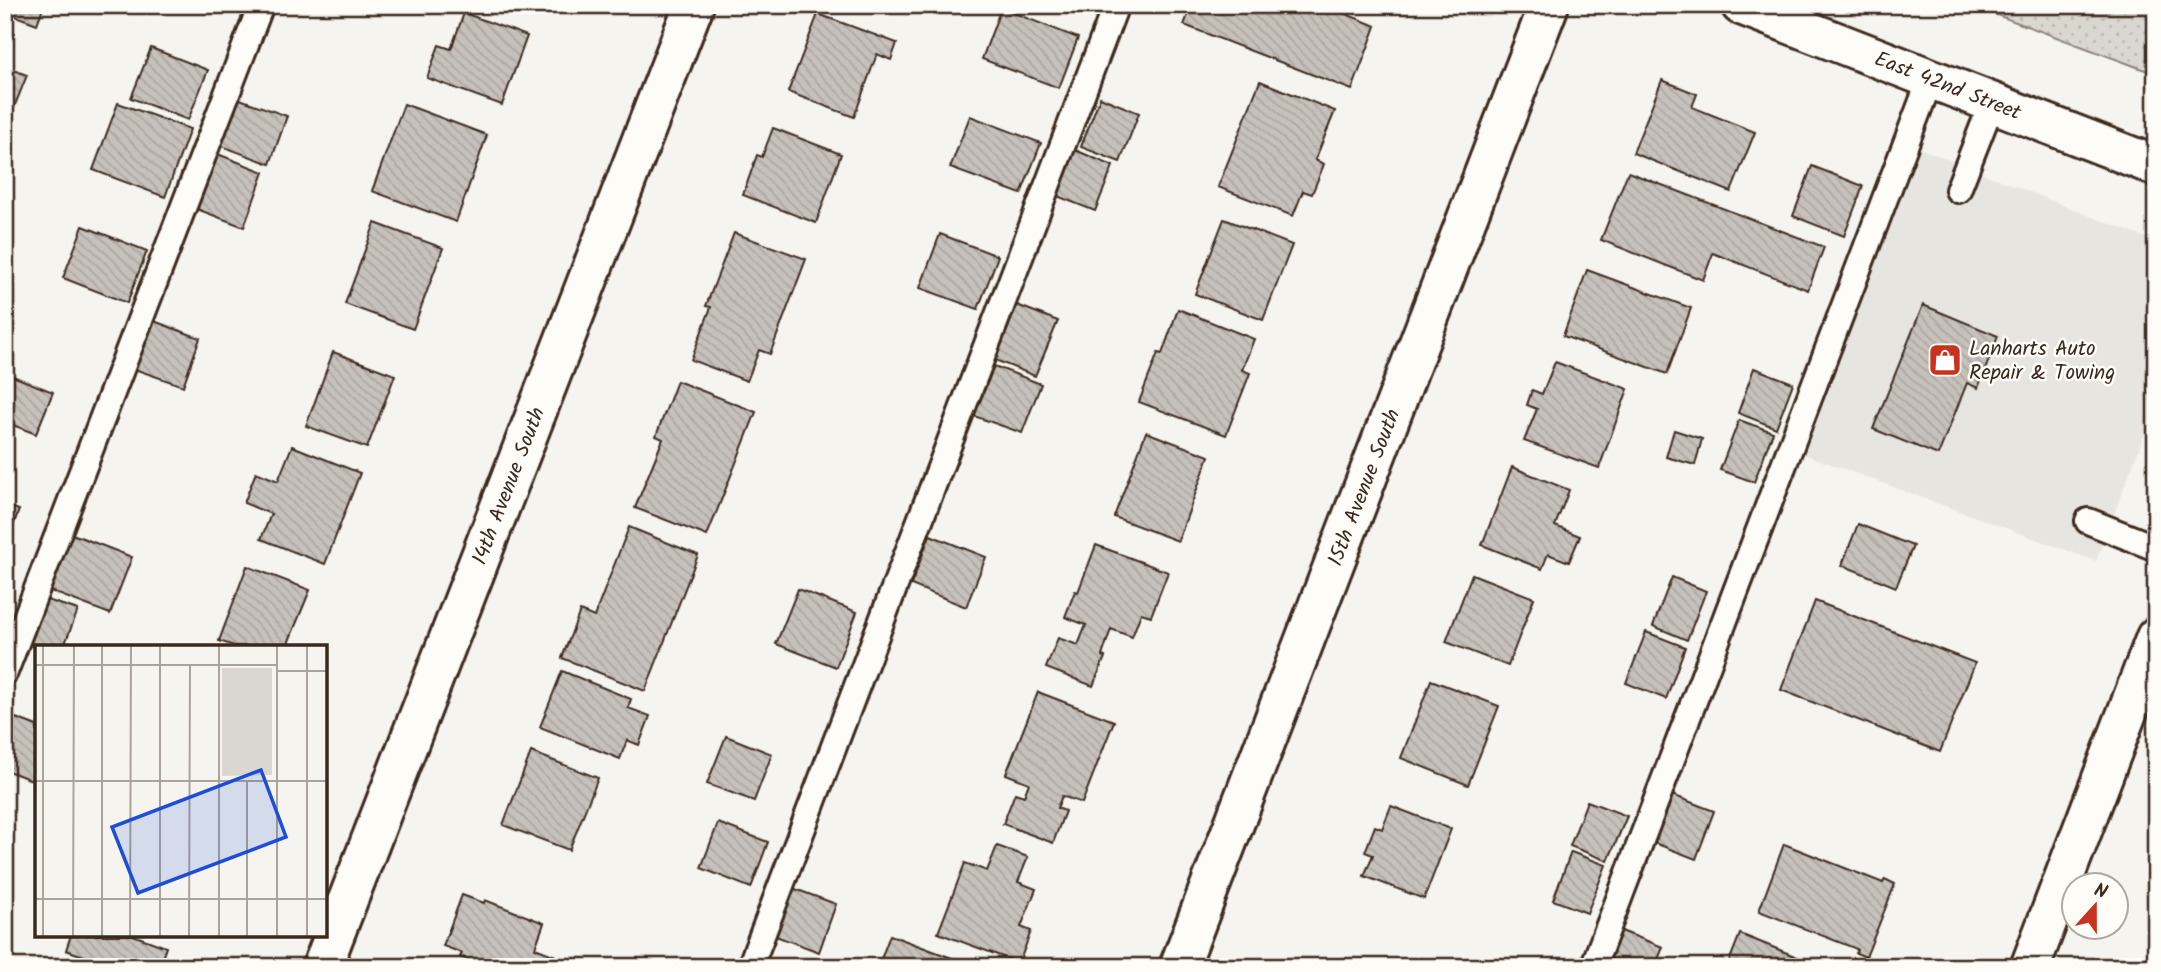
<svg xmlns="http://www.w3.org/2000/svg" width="2161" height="972" font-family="Kalam,sans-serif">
  <defs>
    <pattern id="park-dots" width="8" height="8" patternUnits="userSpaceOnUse" patternTransform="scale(1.75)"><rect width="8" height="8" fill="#dad6d0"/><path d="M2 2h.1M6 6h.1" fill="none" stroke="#bcb8b2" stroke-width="1.8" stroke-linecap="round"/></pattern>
    <pattern id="building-back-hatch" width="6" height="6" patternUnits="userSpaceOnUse" patternTransform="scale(1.75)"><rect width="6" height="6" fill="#c7c1bb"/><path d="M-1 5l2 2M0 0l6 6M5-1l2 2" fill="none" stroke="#aca6a0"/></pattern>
  </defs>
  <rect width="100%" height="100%" fill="#f5f4ee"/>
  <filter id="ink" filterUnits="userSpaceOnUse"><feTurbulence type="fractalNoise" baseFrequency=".0143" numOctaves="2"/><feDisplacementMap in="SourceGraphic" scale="14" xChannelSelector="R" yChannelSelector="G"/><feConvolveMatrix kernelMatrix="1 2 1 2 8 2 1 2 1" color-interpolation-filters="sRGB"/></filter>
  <g filter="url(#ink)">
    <polygon fill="#e7e5df" points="1914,146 2156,242 2156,404 2096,561 1795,451"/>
    <polygon fill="url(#park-dots)" stroke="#8a8077" stroke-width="2" points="1970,5 2156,5 2156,74"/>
    <g fill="url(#building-back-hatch)" stroke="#3b2a1e" stroke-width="2">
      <polygon points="5,5 44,5 37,24 5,12"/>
      <polygon points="1192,5 1332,5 1331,8 1376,26 1352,90 1184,25"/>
      <polygon points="1001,8 1078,38 1059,88 982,59"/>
      <polygon points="464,13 527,36 502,105 427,78 439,45 451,49"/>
      <polygon points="818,14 897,43 891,60 877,54 854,117 788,92"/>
      <polygon points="151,48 208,70 188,120 131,98"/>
      <polygon points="5,67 27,75 5,130"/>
      <polygon points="1662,80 1697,94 1692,107 1755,132 1731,192 1633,153"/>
      <polygon points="1260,81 1335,111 1315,160 1324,164 1312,194 1303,191 1293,216 1218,187"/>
      <polygon points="1100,97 1139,113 1120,162 1081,147"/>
      <polygon points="237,98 287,116 270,164 219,145"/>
      <polygon points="118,103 190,129 165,197 93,170"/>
      <polygon points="404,104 487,135 456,222 372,191"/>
      <polygon points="970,116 1041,143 1021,194 950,168"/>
      <polygon points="773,128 841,154 816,223 743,195 757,155 762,157"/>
      <polygon points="1075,150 1113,166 1095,211 1057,196"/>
      <polygon points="215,153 264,172 244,227 194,208"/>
      <polygon points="1812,166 1863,186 1844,236 1793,216"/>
      <polygon points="1628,172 1824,247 1808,290 1713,253 1703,280 1601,240"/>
      <polygon points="1224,219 1292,245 1263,320 1195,294"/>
      <polygon points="375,223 443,248 413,329 345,304"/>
      <polygon points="83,226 147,251 127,303 63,278"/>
      <polygon points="734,233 806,259 770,354 759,350 747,381 691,360 711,307 706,306"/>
      <polygon points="940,234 998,256 978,309 920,288"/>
      <polygon points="1587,270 1691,308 1667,374 1563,336"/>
      <polygon points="1017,305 1058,321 1035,376 995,360"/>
      <polygon points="1923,305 1998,336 1978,388 1967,383 1938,455 1873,429"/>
      <polygon points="1178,309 1254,339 1242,370 1250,373 1226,435 1139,402 1158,353 1162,354"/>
      <polygon points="151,320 200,338 183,386 134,369"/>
      <polygon points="333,352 395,375 367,448 306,426"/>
      <polygon points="1555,362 1628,389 1599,468 1524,441 1537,409 1527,405 1532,390 1542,394"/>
      <polygon points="994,366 1041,384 1022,433 974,416"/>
      <polygon points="1754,368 1793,383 1776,428 1738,413"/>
      <polygon points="5,373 53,392 36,434 5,422"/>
      <polygon points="677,381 756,412 707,536 635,508 663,439 656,436"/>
      <polygon points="1739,420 1773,432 1754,482 1720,470"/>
      <polygon points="1674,430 1702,439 1695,465 1666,457"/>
      <polygon points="1146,432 1209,456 1178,541 1114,517"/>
      <polygon points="292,446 360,473 325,564 261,539 271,514 244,503 256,472 278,481"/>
      <polygon points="1512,467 1569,490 1555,526 1580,536 1569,562 1548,554 1542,569 1482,545"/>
      <polygon points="5,505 19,510 5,547"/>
      <polygon points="1858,524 1913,546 1896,587 1842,565"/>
      <polygon points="629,527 698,555 645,691 562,658 580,611 594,617"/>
      <polygon points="67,532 132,557 110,614 45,589"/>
      <polygon points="930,535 986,557 966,607 911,585"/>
      <polygon points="1096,545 1168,572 1151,616 1141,613 1132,637 1111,629 1102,656 1105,657 1093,686 1046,668 1058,638 1078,645 1086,625 1065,617 1075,591 1078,592"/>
      <polygon points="247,566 310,590 287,646 234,646 219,641"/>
      <polygon points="1472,574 1534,598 1508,666 1446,642"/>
      <polygon points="1672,577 1706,591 1687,640 1653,626"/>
      <polygon points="798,589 857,612 836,667 776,644"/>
      <polygon points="47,600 78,610 64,646 37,648 30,645"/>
      <polygon points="1815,601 1975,663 1940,752 1781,690"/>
      <polygon points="1646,632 1685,647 1666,699 1626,683"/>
      <polygon points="562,671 631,699 628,708 650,716 639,745 627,740 620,759 540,727"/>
      <polygon points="1431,680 1499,706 1468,785 1401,758"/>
      <polygon points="1038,692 1114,721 1082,803 1062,796 1057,808 1065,811 1053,843 1003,824 1015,793 1024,796 1029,783 1006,774"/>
      <polygon points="5,714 37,726 37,768 32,780 5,770"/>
      <polygon points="726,736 772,754 754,801 707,784"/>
      <polygon points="531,752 598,778 569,850 503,825"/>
      <polygon points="1667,793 1714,811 1696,859 1649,841"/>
      <polygon points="1587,801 1627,816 1608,861 1570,846"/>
      <polygon points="1391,806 1451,829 1424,899 1364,876 1373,855 1365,852 1375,826 1382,829"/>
      <polygon points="718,823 768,842 751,888 701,868"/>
      <polygon points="1784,844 1883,883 1885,879 1895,884 1866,957 1856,953 1857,949 1759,911"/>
      <polygon points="997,846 1028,857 1018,882 1036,889 1021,927 1031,931 1019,963 938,933 965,863 987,871"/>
      <polygon points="1571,852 1606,865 1587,913 1553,900"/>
      <polygon points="787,886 836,904 819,952 770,934"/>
      <polygon points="462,895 484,903 485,900 544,923 535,948 561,958 558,967 485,967 460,957 462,953 443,946"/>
      <polygon points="1616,929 1663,947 1655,967 1601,967"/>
      <polygon points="1740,934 1822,967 1727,967"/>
      <polygon points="71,935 133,935 166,947 159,967 90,967 93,959 66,950"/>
      <polygon points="890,935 976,967 878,967"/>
    </g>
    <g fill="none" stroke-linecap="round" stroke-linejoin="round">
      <defs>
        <g id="lane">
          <polyline points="1958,190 1992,103"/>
          <polyline points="2088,521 2156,548"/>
          <polyline points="5,672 261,5"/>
          <polyline points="750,967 1116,5"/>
          <polyline points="1593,967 1930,80"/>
        </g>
        <g id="street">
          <path id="s1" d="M322,967L694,5"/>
          <path id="s2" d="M1179,967L1549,5"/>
        </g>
        <g id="secondary">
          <path id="s3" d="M1741,5L2156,166"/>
          <polyline points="2030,967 2156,637"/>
        </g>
      </defs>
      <use href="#lane" stroke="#3b2a1e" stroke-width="30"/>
      <use href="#street" stroke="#3b2a1e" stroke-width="44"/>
      <use href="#secondary" stroke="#3b2a1e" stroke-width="44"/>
      <use href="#lane" stroke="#fdfcf7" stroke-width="24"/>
      <use href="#street" stroke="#fdfcf7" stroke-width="38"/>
      <use href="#secondary" stroke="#fdfcf7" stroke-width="38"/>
    </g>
  </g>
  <defs>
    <symbol id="shop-square" viewBox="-11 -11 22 22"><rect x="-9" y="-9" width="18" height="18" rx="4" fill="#c8321e" stroke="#fdfcf7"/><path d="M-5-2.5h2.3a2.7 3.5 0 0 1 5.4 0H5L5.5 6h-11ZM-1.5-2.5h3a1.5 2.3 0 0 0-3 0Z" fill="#fff"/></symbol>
  </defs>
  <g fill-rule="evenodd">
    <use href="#shop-square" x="1926" y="341" width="38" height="38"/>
  </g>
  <g text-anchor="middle" stroke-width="5" stroke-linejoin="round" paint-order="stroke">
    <g font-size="21" fill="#3b2a1e" stroke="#fdfcf7">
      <text dy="7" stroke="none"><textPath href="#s3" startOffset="222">East 42nd Street</textPath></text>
      <text dy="7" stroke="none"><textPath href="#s1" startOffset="516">14th Avenue South</textPath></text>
      <text dy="7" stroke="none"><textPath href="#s2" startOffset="514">15th Avenue South</textPath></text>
    </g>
    <g font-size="21" fill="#3b2a1e" stroke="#fdfcf7" text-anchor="start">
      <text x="1969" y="355">Lanharts Auto<tspan x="1969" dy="24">Repair &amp; Towing</tspan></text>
    </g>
  </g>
  <g transform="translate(35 645)">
    <rect width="292" height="292" fill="#f5f4ee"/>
    <path d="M187,23H237V130L187,131Z" fill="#dad6d0"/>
    <path fill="none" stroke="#aba39b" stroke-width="2" d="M272,0V292M0,20H242M242,26H293M0,136H293M212,136V292M0,254H293M8,292V0M38,292L39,0M67,292V0M95,292L96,0M125,292V0M154,292L155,20M184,292V0M242,292V0"/>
    <path fill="#1d4ed8" fill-opacity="0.15" stroke="#1d4ed8" stroke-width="3.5" d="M226,125L251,192L103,248L77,182Z"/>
    <rect width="292" height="292" fill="none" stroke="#3b2a1e" stroke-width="3.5"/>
  </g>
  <rect width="2161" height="972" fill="none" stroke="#fdfcf7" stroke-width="28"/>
  <rect x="14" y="14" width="2133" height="944" fill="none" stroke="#3b2a1e" stroke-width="2.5" filter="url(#ink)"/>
  <g transform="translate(2095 906) rotate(21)"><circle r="33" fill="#fdfcf7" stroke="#afa8a0" stroke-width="2"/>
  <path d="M0-5L12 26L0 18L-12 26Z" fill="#c8321e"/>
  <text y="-10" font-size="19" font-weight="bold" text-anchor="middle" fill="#3b2a1e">N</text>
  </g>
</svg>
